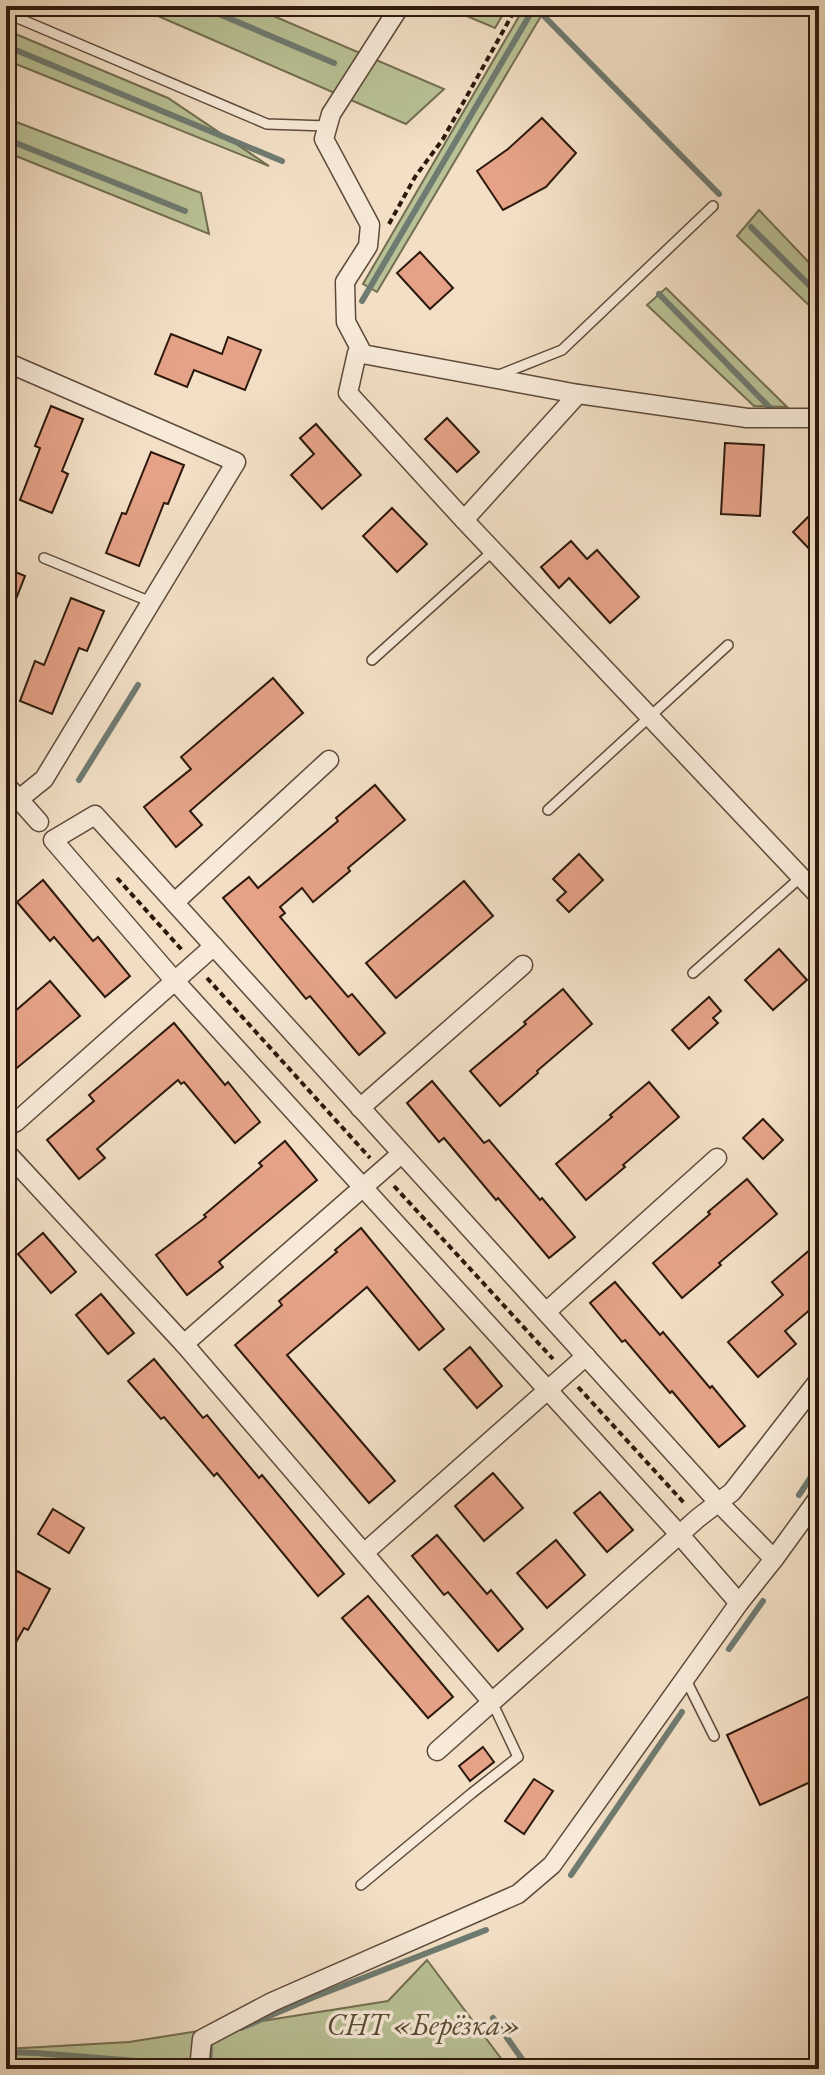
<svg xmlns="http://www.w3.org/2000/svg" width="825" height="2075" font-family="'EB Garamond',serif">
  <rect width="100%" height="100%" fill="#f2dfc5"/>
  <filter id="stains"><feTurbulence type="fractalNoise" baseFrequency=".0025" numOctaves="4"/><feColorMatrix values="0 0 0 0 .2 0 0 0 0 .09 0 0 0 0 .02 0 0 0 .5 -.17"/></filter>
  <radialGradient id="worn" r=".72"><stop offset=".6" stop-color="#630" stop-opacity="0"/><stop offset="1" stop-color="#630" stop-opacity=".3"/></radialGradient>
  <g fill="#b9c296" stroke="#736e51" stroke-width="2">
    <polygon points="135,6 250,6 444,89 406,124"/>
    <polygon points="443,6 508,6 495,28"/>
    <polygon points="525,6 547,6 377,292 363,284"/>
    <polygon points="6,30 168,98 269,166 6,60"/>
    <polygon points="6,118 201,193 209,234 6,152"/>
    <polygon points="759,210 819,273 819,315 737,236"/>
    <polygon points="666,288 787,407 754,406 647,305"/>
    <polygon points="427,1960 509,2069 6,2069 6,2049 129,2042 388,2001"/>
  </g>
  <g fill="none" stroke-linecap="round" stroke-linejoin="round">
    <g stroke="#6f7b71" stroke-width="6">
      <polyline points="200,6 334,63"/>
      <polyline points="535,7 719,194"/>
      <polyline points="6,46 282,161"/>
      <polyline points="6,139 185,211"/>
      <polyline points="751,227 819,295"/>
      <polyline points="659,294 776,414"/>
      <polyline points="362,301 535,6"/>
      <polyline points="79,780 138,685"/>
      <polyline points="799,1495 819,1465"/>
      <polyline points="729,1649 763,1601"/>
      <polyline points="571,1875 682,1712"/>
      <polyline points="493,2018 529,2069"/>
      <polyline points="241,2028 314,1997 486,1930"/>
      <polyline points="6,2052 36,2053 187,2065"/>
      <polyline points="209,2067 210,2046"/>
    </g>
  </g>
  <g fill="#e5a287" stroke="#2d190c" stroke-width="2">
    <polygon points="542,118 576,153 546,187 503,210 477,171 508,149"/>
    <polygon points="420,252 453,288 430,309 397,273"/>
    <polygon points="171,334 222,354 228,337 261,350 245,390 194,370 187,387 155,374"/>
    <polygon points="51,406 83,419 62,471 68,474 52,513 20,500 40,448 35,446"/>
    <polygon points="447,418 479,452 457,472 425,439"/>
    <polygon points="316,424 361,475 322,509 291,475 314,454 300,438"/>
    <polygon points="725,443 764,445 760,516 721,514"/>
    <polygon points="151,452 184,465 168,504 164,503 139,566 106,553 122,513 126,514"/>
    <polygon points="819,506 819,559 793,532"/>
    <polygon points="392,508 427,544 397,572 363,536"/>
    <polygon points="571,541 587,559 597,550 639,597 610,623 569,578 559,588 541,567"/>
    <polygon points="6,568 25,576 7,622 6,622"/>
    <polygon points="71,598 104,611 87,651 79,648 52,714 20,701 35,661 44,665"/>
    <polygon points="273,678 303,713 190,811 202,825 176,847 144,807 191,769 181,757"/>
    <polygon points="375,785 405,820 348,868 350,871 313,902 302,888 280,907 285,913 280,917 348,997 352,994 385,1033 359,1055 310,996 306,999 223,898 249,877 258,888 338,821 336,818"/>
    <polygon points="579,854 603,880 569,912 557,900 566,892 553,879"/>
    <polygon points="43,880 93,941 98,937 130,976 105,997 54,937 50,941 17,902"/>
    <polygon points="464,881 493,916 396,998 366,963"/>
    <polygon points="779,949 807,980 773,1010 745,980"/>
    <polygon points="50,981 80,1016 6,1077 6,1019"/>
    <polygon points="563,989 592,1024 537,1071 538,1073 500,1106 470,1071 526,1024 524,1022"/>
    <polygon points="709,997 721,1011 713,1018 718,1023 689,1049 672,1030"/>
    <polygon points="174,1023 225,1085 228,1082 260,1122 235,1143 184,1082 181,1084 178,1080 97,1149 105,1158 79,1179 47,1140 94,1101 89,1095"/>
    <polygon points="432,1081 484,1143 489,1140 540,1200 542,1198 575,1237 549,1258 498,1198 496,1200 444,1138 439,1142 407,1103"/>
    <polygon points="649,1082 679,1117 623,1165 625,1167 586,1200 556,1164 612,1117 610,1115"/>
    <polygon points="763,1119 783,1140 763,1159 743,1138"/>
    <polygon points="285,1141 317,1180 219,1262 223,1267 187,1295 156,1255 206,1217 204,1215 262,1166 259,1163"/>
    <polygon points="747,1179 777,1214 719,1263 721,1265 682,1298 653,1263 710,1214 708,1212"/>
    <polygon points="361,1228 444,1329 419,1350 367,1287 287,1355 395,1481 369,1503 235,1345 282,1305 279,1301 337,1252 335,1250"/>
    <polygon points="43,1233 76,1272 51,1293 18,1254"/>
    <polygon points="811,1249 819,1258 819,1302 785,1331 796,1344 758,1377 728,1342 783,1295 772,1282"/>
    <polygon points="615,1282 660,1335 663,1332 710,1388 712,1386 745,1426 719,1447 672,1391 670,1393 625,1340 622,1342 590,1303"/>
    <polygon points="101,1294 134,1333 108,1354 76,1315"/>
    <polygon points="470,1347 502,1386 477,1408 444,1369"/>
    <polygon points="154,1359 203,1418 207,1415 259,1478 262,1475 344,1574 318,1596 217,1473 214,1476 164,1417 161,1419 128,1381"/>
    <polygon points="493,1473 523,1508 484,1541 455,1506"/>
    <polygon points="600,1492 633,1530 607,1552 574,1513"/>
    <polygon points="53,1509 84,1528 69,1553 38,1534"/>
    <polygon points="437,1535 487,1594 491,1590 523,1629 498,1651 448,1592 444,1595 412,1556"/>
    <polygon points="556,1540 585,1575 547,1608 517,1573"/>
    <polygon points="17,1571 50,1589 28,1630 24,1628 6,1660 6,1591"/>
    <polygon points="368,1596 453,1697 428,1718 342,1618"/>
    <polygon points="810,1696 819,1715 819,1778 760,1805 727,1735"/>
    <polygon points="483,1747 494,1762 470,1781 459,1766"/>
    <polygon points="534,1779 553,1791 524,1834 505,1821"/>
  </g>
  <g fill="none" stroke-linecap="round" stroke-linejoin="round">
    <defs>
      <g id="service">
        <polyline points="6,13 267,124 327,126"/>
        <polyline points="499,375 562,350 713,206"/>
        <polyline points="44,558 151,602"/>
        <polyline points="372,660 494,550"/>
        <polyline points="548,810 728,645"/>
        <polyline points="693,973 801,877"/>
        <polyline points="685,1678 714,1736"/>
        <polyline points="361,1885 472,1793 518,1757 492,1702"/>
      </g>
      <g id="minor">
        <polyline points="363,354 346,322 345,282 368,246 370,225 324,139 331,114 400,6"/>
        <polyline points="6,362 236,462 44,779 18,800"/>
        <polyline points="578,394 357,353 348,393 464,520 819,896"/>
        <polyline points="464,520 578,394 747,418 819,418"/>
        <polyline points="6,785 39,822"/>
        <polyline points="175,902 329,760"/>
        <polyline points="360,1108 523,965"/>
        <polyline points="6,1127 16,1122 214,946"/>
        <polyline points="6,1152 184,1344 492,1702"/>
        <polyline points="546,1312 717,1158"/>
        <polyline points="184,1344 401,1154"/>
        <polyline points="364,1553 586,1356"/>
        <polyline points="739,1603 679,1534 174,980 53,840 95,815 718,1502 774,1559"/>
        <polyline points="437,1751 698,1518 732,1492 819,1380"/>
        <polyline points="199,2069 202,2039 272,2002 518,1894 552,1865 739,1603 774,1559 819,1497"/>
      </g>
    </defs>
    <use href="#service" stroke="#5e4a3a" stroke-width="12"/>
    <use href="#minor" stroke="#5e4a3a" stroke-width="21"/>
    <g stroke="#2d190c" stroke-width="4" stroke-dasharray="6 4" stroke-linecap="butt">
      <polyline points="389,224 415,177 443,139 517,6"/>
      <polyline points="117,878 182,950"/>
      <polyline points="207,978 370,1158"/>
      <polyline points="394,1186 553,1359"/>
      <polyline points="578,1387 685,1504"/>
    </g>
    <use href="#service" stroke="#f7ead9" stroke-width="9"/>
    <use href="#minor" stroke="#f7ead9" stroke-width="18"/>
  </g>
  <g text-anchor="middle" stroke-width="7" stroke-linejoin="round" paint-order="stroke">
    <g font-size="30" font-style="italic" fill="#574c35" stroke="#f7ead9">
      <text x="424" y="2035">СНТ «Берёзка»</text>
    </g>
  </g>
  <rect width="825" height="2075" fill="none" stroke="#f2dfc5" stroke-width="32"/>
  <rect x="8" y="8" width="809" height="2059" fill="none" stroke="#2d190c" stroke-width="4"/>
  <rect x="16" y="16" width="793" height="2043" fill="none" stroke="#2d190c" stroke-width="2"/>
  <rect width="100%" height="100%" filter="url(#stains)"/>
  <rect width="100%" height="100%" fill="url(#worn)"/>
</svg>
